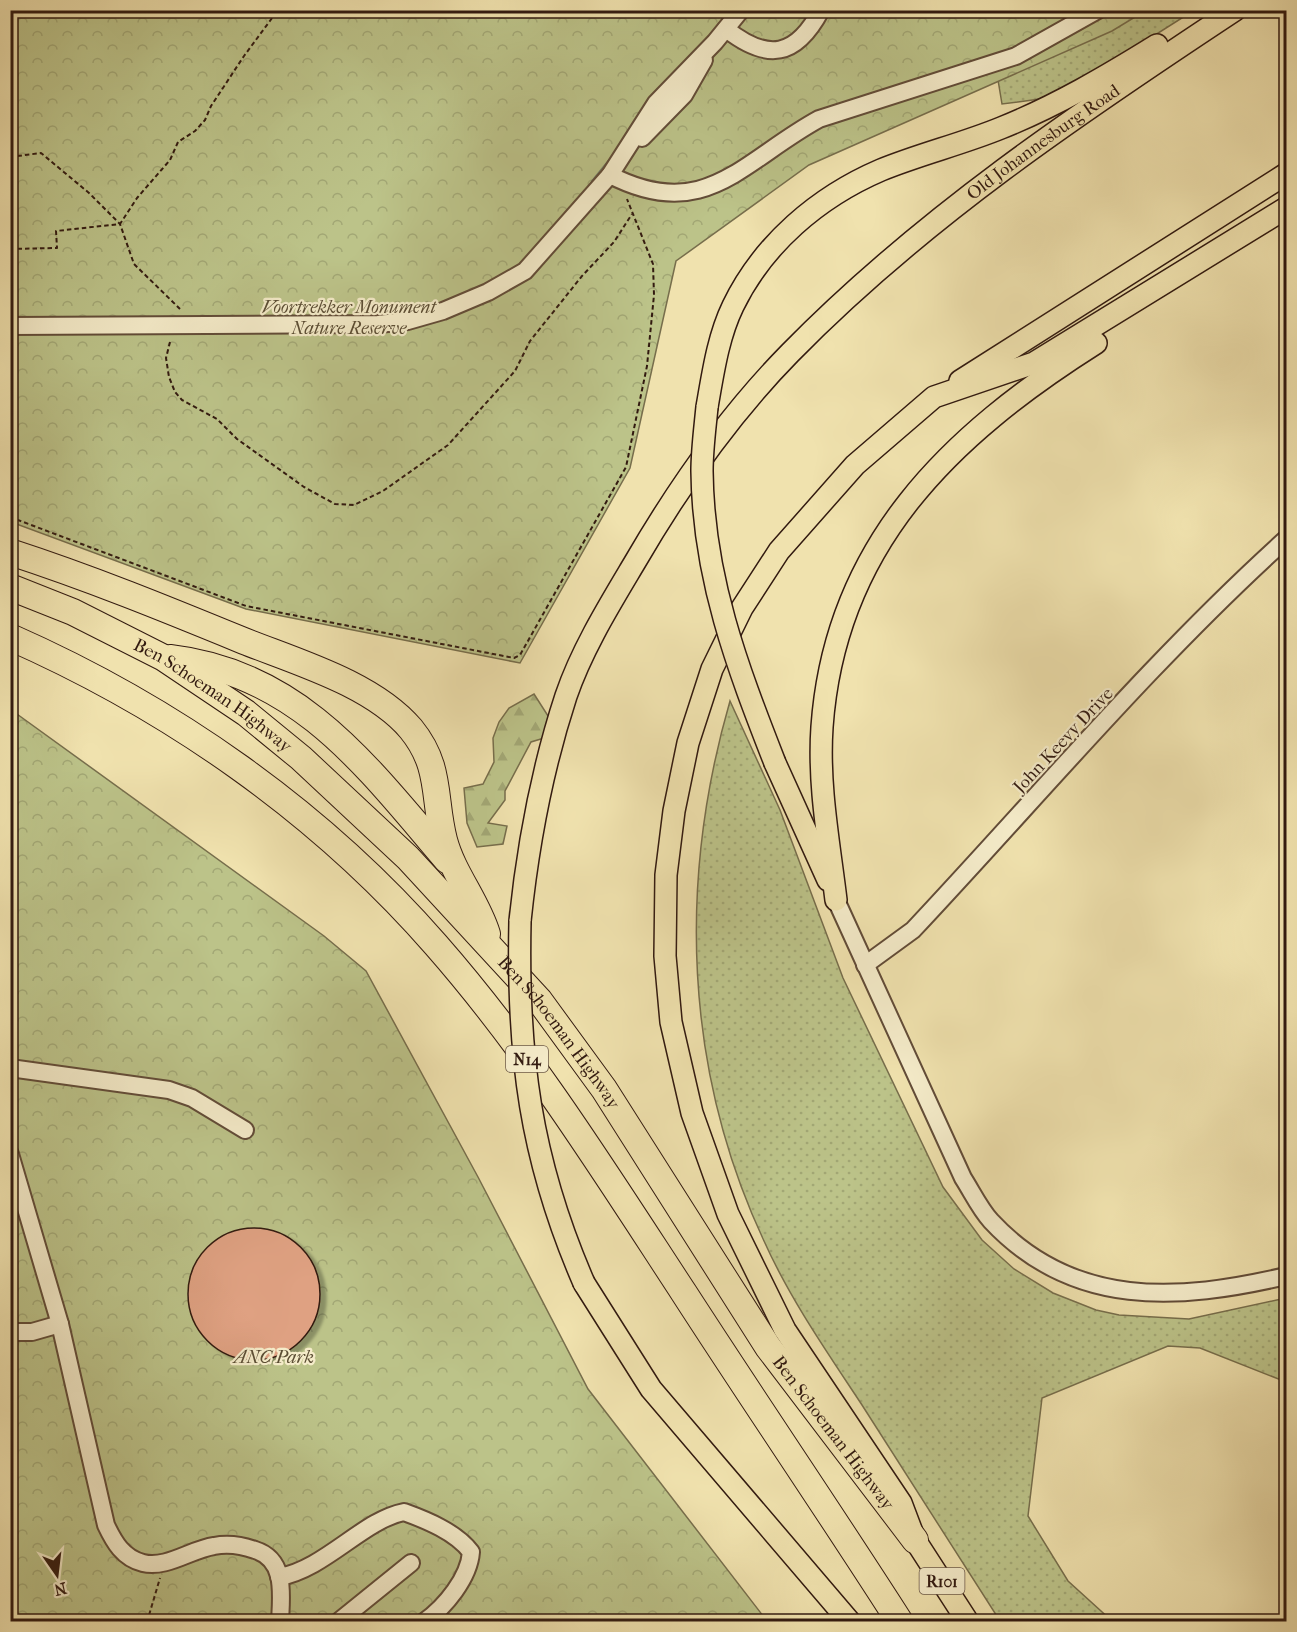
<svg xmlns="http://www.w3.org/2000/svg" width="1297" height="1632" font-family="'IM FELL French Canon',serif">
  <defs>
    <pattern id="grass-dots" width="8" height="8" patternUnits="userSpaceOnUse" patternTransform="scale(1.5)"><rect width="8" height="8" fill="#bcc389"/><path d="M2 2h.1M6 6h.1" fill="none" stroke="#a2a775" stroke-width="1.8" stroke-linecap="round"/></pattern>
    <pattern id="forest-firs" width="22" height="20" patternUnits="userSpaceOnUse" patternTransform="scale(1.5)"><rect width="22" height="20" fill="#bcc389"/><path d="M5 1l3.5 6h-7zM16 11l3.5 6h-7z" fill="#a2a775"/></pattern>
    <pattern id="park-crowns" width="20" height="18" patternUnits="userSpaceOnUse" patternTransform="scale(1.5)"><rect width="20" height="18" fill="#bcc389"/><path d="M2 6a3 3 0 1 1 6 0M12 15a3 3 0 1 1 6 0" fill="none" stroke="#a2a775"/></pattern>
    <filter id="shadow"><feDropShadow dx="6" dy="4" stdDeviation="1.5" flood-color="#0004"/></filter>
  </defs>
  <rect width="100%" height="100%" fill="#f0e2ae"/>
  <filter id="stains"><feTurbulence type="fractalNoise" baseFrequency=".00333" numOctaves="4"/><feColorMatrix values="0 0 0 0 .2 0 0 0 0 .09 0 0 0 0 .02 0 0 0 .5 -.17"/></filter>
  <radialGradient id="worn" r=".72"><stop offset=".6" stop-color="#630" stop-opacity="0"/><stop offset="1" stop-color="#630" stop-opacity=".3"/></radialGradient>
  <g fill="url(#grass-dots)" stroke="#776e4c" stroke-width="1.5">
    <polygon points="1117,11 1193,11 1103,68 1040,99 1002,104 998,80"/>
    <path d="M730,701L780,810L843,978L943,1187L982,1240L1014,1269L1053,1293L1096,1310L1119,1315L1189,1319L1286,1298V1382L1200,1348L1168,1346L1042,1398L1028,1516L1068,1581L1112,1621H1000C954,1549 908,1477 862,1405C827,1352 790,1299 764,1241C684,1070 678,881 730,701Z"/>
  </g>
  <polygon fill="url(#forest-firs)" stroke="#776e4c" stroke-width="1.5" points="534,694 550,719 551,736 531,742 505,791 505,800 488,823 507,826 503,844 477,847 467,823 464,788 483,784 494,762 493,738 499,722 509,708"/>
  <g fill="url(#park-crowns)" stroke="#776e4c" stroke-width="1.5">
    <polygon points="10,11 1145,11 1112,31 809,165 676,261 630,468 520,663 246,609 11,522"/>
    <polygon points="10,709 324,936 366,971 478,1177 588,1389 767,1621 11,1621"/>
  </g>
  <g fill="none" stroke-linecap="round" stroke-linejoin="round">
    <polyline stroke="#717d6a" stroke-width="4.5" points="593,182 610,161"/>
  </g>
  <circle fill="#dfa182" stroke="#321a10" stroke-width="1.5" filter="url(#shadow)" cx="254" cy="1294" r="66"/>
  <g fill="none" stroke-linecap="round" stroke-linejoin="round">
    <defs>
      <g id="minor">
        <path d="M726,29C768,62 796,57 821,10"/>
        <polyline points="642,138 684,95 704,60"/>
        <path d="M610,175C705,224 742,161 819,119L1016,56L1098,10"/>
        <polyline points="10,326 378,324 408,321 443,311 488,292 525,271 610,175 656,103 715,42 741,10"/>
        <path d="M836,900L963,1178C972,1192 980,1209 991,1221C1073,1309 1179,1301 1286,1276"/>
        <path d="M865,965L913,930C1036,799 1153,659 1286,539"/>
        <polyline points="10,1068 169,1090 192,1098 245,1130"/>
        <path d="M10,1154L60,1324L106,1525C114,1542 123,1558 143,1563C166,1569 192,1549 214,1546C229,1543 241,1545 255,1550C287,1560 281,1596 280,1622"/>
        <polyline points="10,1332 32,1332 60,1324"/>
        <path d="M279,1577C325,1569 363,1520 404,1512C426,1520 456,1532 471,1552C469,1578 445,1607 424,1622"/>
        <polyline points="338,1622 411,1563"/>
      </g>
      <g id="major">
        <polyline points="960,381 1286,174"/>
        <path d="M707,407C713,373 718,337 733,306C763,244 818,197 881,170C920,154 962,144 1001,128C1056,106 1107,76 1157,45"/>
        <polyline points="775,763 828,880"/>
        <path d="M836,900C829,842 818,785 822,727C835,545 949,436 1096,343"/>
        <path id="s1" d="M520,921C528,844 542,769 566,696C582,649 610,604 635,562C678,488 730,414 790,353C921,219 1079,113 1235,10"/>
        <polyline points="584,1283 651,1389 850,1622"/>
        <polyline points="968,1622 915,1540 901,1503 785,1330 728,1214 692,1113 671,1022 665,956 666,875 674,811 688,743 712,669 742,608 779,551 855,465 934,397 1034,363 1286,208"/>
      </g>
      <g id="highway">
        <path d="M10,552C90,578 166,609 244,641C297,662 373,684 411,729C442,767 433,798 444,840C453,874 477,901 487,934"/>
        <path id="s2" d="M10,587L73,612L164,658L246,713L301,758L408,858L539,1000L604,1089L768,1347L915,1540"/>
        <path d="M10,637C171,708 320,812 436,945C530,1052 606,1174 684,1293C755,1403 829,1511 900,1622"/>
        <path d="M170,658C300,673 368,768 447,860"/>
      </g>
    </defs>
    <use href="#minor" stroke="#624c38" stroke-width="20"/>
    <use href="#major" stroke="#321a10" stroke-width="24"/>
    <use href="#highway" stroke="#321a10" stroke-width="28"/>
    <g stroke="#321a10" stroke-width="2" stroke-dasharray="4.5 3" stroke-linecap="butt">
      <polyline points="10,157 41,153 89,193 120,224 134,264 180,309"/>
      <polyline points="10,249 57,248 56,231 120,224 137,198 170,160 178,142 195,131 205,120 211,106 244,56 278,10"/>
      <polyline points="170,342 166,358 169,377 175,392 182,400 217,419 237,439 304,487 335,504 354,505 383,491 448,445 515,371 530,341 582,276 614,242 632,214"/>
      <polyline points="10,517 246,606 514,658 520,655 626,467 647,366 654,295 653,264 627,199"/>
      <polyline points="147,1622 160,1578"/>
    </g>
    <use href="#minor" stroke="#f5ecca" stroke-width="16"/>
    <use href="#major" stroke="#f0e2ae" stroke-width="21"/>
    <use href="#highway" stroke="#f0e2ae" stroke-width="26"/>
    <defs>
      <g id="major-bridge">
        <path d="M707,407C705,428 702,450 702,471C703,577 737,666 775,763"/>
        <path d="M520,921C517,1055 530,1159 584,1283"/>
      </g>
    </defs>
    <use href="#major-bridge" stroke="#321a10" stroke-width="24" stroke-linecap="butt"/>
    <use href="#major-bridge" stroke="#f0e2ae" stroke-width="21"/>
  </g>
  <g text-anchor="middle" stroke-width="4.5" stroke-linejoin="round" paint-order="stroke">
    <g fill="#f5ecca" stroke="#6c5948" stroke-width="1.5">
      <rect x="506" y="1046" width="42" height="26" rx="4.5"/>
      <rect x="919.5" y="1568" width="45" height="26" rx="4.5"/>
    </g>
    <g font-size="16" font-weight="bold" fill="#321a10">
      <text x="527" y="1065">N14</text>
      <text x="942" y="1587">R101</text>
    </g>
    <g font-size="18" fill="#321a10" stroke="#f5ecca">
      <text dy="6" stroke="none"><textPath href="#s1" startOffset="972">Old Johannesburg Road</textPath></text>
      <text dy="6" stroke="none"><textPath href="#s2" startOffset="231">Ben Schoeman Highway</textPath></text>
      <text transform="translate(1063 740) rotate(-47)" y="6">John Keevy Drive</text>
      <text dy="6" stroke="none"><textPath href="#s2" startOffset="717">Ben Schoeman Highway</textPath></text>
      <text dy="6" stroke="none"><textPath href="#s2" startOffset="1203">Ben Schoeman Highway</textPath></text>
    </g>
    <g font-size="18" font-style="italic" fill="#5b4d34" stroke="#f5ecca">
      <text x="349" y="313">Voortrekker Monument<tspan x="349" dy="21">Nature Reserve</tspan></text>
      <text x="274" y="1363">ANC Park</text>
    </g>
  </g>
  <rect width="1297" height="1632" fill="none" stroke="#f0e2ae" stroke-width="36"/>
  <rect x="12" y="12" width="1273" height="1608" fill="none" stroke="#321a10" stroke-width="3"/>
  <rect x="18" y="18" width="1261" height="1596" fill="none" stroke="#321a10" stroke-width="1.5"/>
  <g transform="translate(57 1575) rotate(166)" stroke="#f5ecca" stroke-width="4.5" paint-order="stroke">
  <path d="M0-4.5L10 22L0 15L-10 22Z" fill="#321a10"/>
  <text y="-9" font-size="16" font-weight="bold" text-anchor="middle" fill="#321a10">N</text>
  </g>
  <rect width="100%" height="100%" filter="url(#stains)"/>
  <rect width="100%" height="100%" fill="url(#worn)"/>
</svg>
